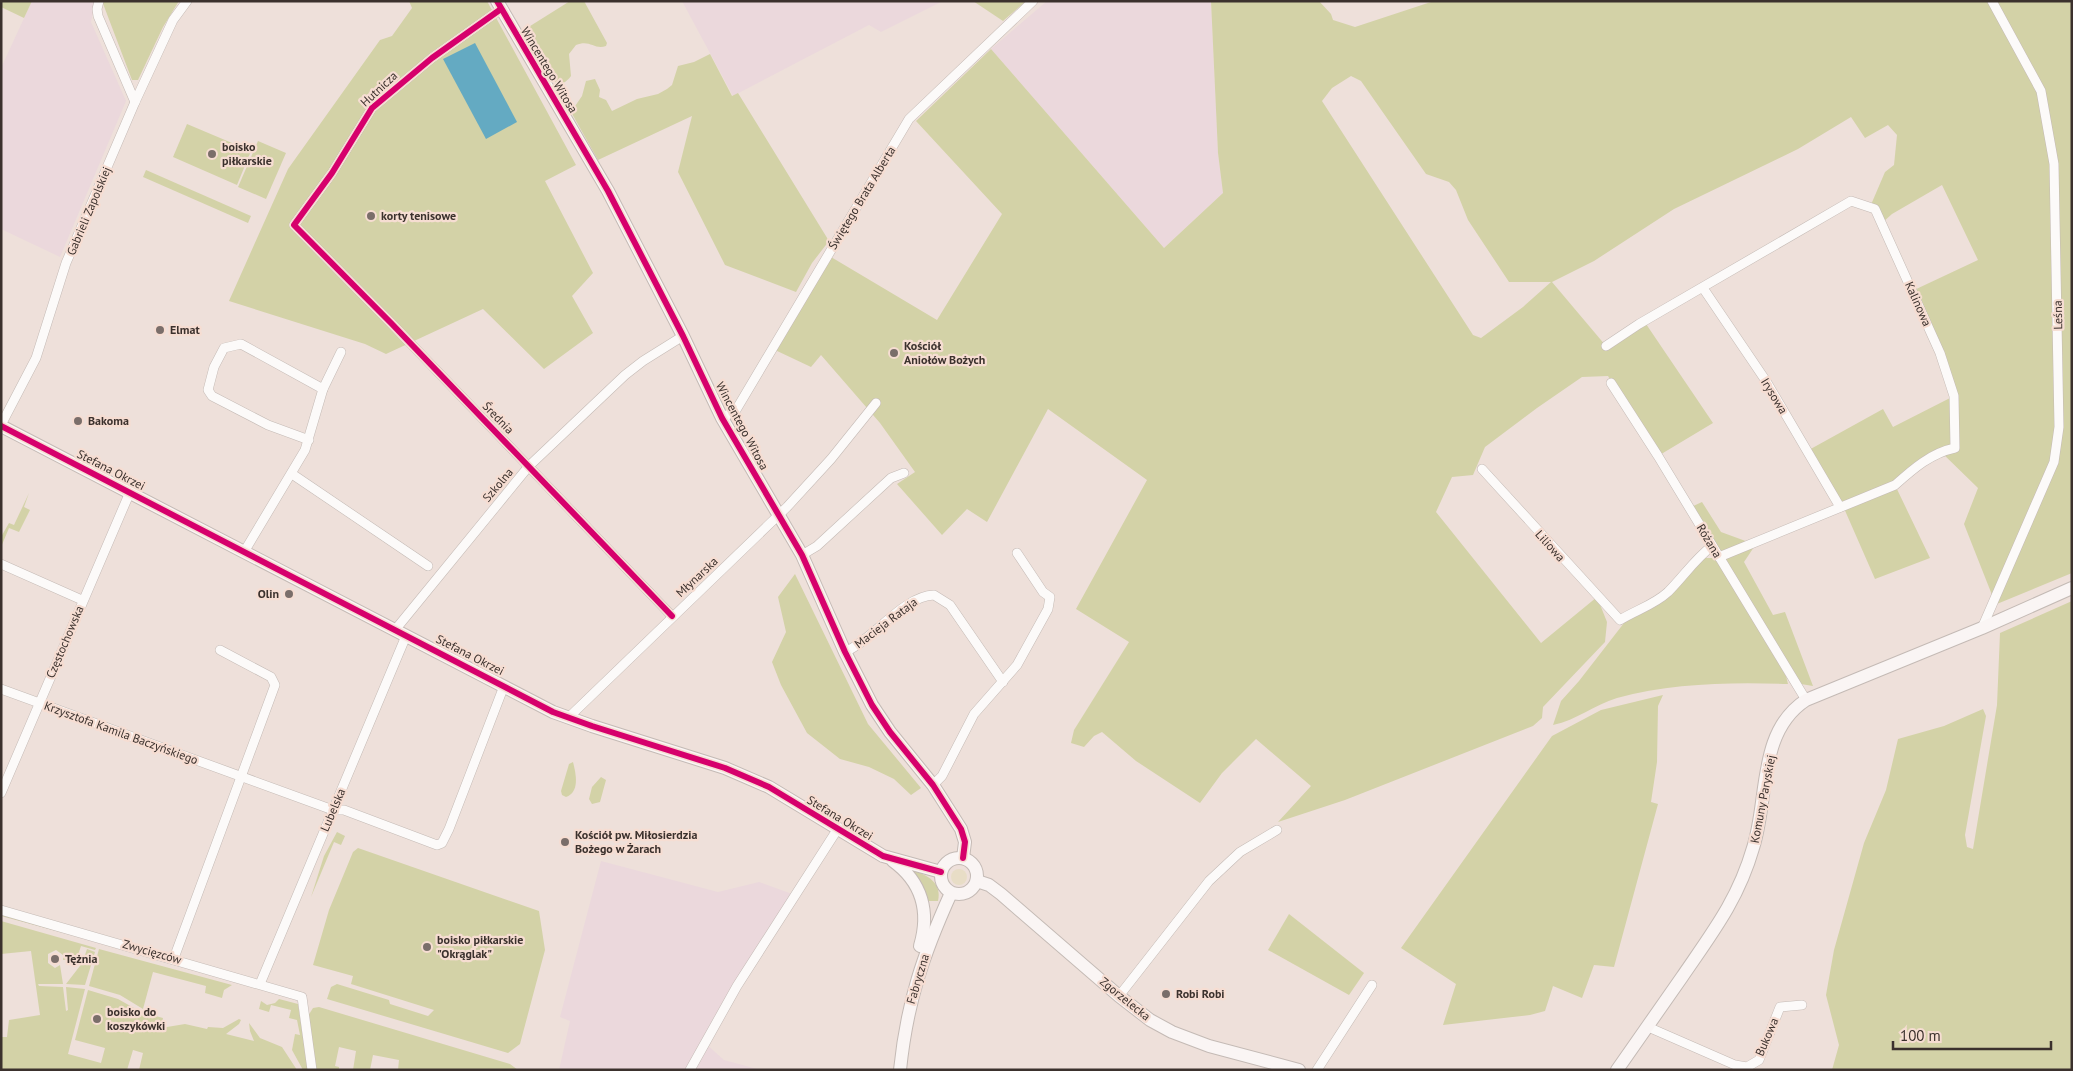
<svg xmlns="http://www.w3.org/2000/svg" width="2073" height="1071" font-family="'PT Sans',sans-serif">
  <rect width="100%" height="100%" fill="#eee0da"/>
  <g fill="#ebd8dc">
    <polygon points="32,1 95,2 91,22 126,101 60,257 1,229 1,68"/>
    <polygon points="682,1 943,1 881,32 869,25 733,96"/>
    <polygon points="1047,1 1211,1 1218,153 1223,193 1164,248 991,49"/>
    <polygon points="601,861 718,892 759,882 795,895 705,1043 724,1060 761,1070 559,1070 570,1021 560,1017"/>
  </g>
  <g fill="#d3d2a7" fill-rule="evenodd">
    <polygon points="1,1 32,1 24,18 1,7"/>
    <polygon points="102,1 179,1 163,27 138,80 132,80"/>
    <polygon points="409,1 487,1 576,165 545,181 593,273 572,296 593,333 544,369 483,309 386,354 365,344 229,301 288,169 380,40 392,36 412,8"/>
    <path d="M570,1H584L607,43L606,46C594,50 590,39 576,45L569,54L571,76C567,81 563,85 556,84L527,28Z"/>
    <polygon points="973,1 1026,1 1003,21"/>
    <path d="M1211,1H1319L1331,14L1333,20L1355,27L1434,1H2072V573L1992,606L1994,600L1964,524L1978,488L1940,451L1895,485L1930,558L1875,579L1843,506L1807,451L1883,409L1893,427L1952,397L1940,353L1912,291L1978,260L1942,185L1892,214L1882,223L1870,207L1885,172L1894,165L1897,135L1888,125L1865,138L1851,117L1798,149L1674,209L1594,261L1552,282L1606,346L1644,321L1713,423L1658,456L1608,376L1582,377L1537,408L1485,447L1473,475L1452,477L1436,512L1541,643L1597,597L1607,622L1605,642L1543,707L1542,718L1533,726L1345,800L1278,822L1311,786L1256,739L1222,773L1200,803L1136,761L1102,732L1094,736L1084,747L1071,743L1074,730L1129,642L1076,609L1147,480L1048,409L987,522L967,509L942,535L897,484L915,472L880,423L821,355L811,367L775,350L831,257L937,320L1002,214L916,121L991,49L1164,248L1223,193L1218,153ZM1351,76L1361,81L1426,174L1449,182L1456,190L1468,220L1509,282H1551L1523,307L1481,338L1473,335L1322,101L1332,88Z"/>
    <polygon points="710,54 732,96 738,93 829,241 812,263 796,292 725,265 678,172 692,116 598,160 571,112 582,96 586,81 595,79 600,90 599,97 606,100 612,111 637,99 658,94 667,89 672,85 678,66 694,62"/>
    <polygon points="187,124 251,151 237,185 173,157"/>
    <polygon points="258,141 286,153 266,199 238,187"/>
    <polygon points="146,170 251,216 248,223 143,177"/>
    <polygon points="29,493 24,507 30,510 19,532 9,528 1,547 1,537 9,523 14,525"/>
    <polygon points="1702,502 1721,532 1751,543 1758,541 1744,562 1773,615 1785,612 1813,686 1795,683 1689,508"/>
    <path d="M1704,558H1716L1786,676L1788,684C1731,682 1672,683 1617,698C1594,705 1577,720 1553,725L1561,701L1579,681L1624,623Z"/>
    <polygon points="795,574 868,724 921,788 911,795 894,779 869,767 840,759 807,733 781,685 772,662 786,632 778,597"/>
    <polygon points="2072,601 2072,1070 1832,1070 1839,1045 1826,995 1834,950 1864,843 1886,790 1898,739 1944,726 1983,709 1986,716 1965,835 1967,847 1973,849 1997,705 2000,633"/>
    <polygon points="1663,695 1658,706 1657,762 1651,802 1658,804 1614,967 1594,965 1582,998 1553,986 1545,1011 1530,1015 1443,1025 1456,984 1401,948 1552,736 1601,710"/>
    <path d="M573,762C576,774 580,792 566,797L562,795L561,791L569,764Z"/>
    <polygon points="601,777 606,780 600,802 592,804 589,799 592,787"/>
    <polygon points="337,832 345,836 341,845 334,842 311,897 324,856"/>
    <polygon points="358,848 539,911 545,950 520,1044 508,1053 327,999 331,987 337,984 389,1000 390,1004 428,1016 434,1010 351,984 353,976 313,965 329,910 353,852"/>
    <path d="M912,870C928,875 942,883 938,901H927Z"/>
    <polygon points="1289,914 1364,973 1349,995 1268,950"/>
    <polygon points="1,915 134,952 1,916"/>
    <polygon points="1,921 96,948 95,950 81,946 77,958 63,960 63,955 56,950 48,954 48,963 55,968 60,965 63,984 38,984 39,986 63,987 66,1011 68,1010 66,987 85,989 68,1054 101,1063 105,1048 75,1040 88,990 118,999 141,1012 163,1018 161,1028 185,1024 207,1029 208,1027 223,1028 239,1019 241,1020 239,1024 226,1034 254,1041 250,1031 249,1023 260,1038 282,1047 297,1070 139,1070 143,1053 133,1050 127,1070 1,1070 1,1037 7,1037 9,1020 40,1015 31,951 1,954"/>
    <polygon points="87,949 95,952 85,985 66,984 83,962 85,962 84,958"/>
    <polygon points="99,949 232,985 224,990 222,998 205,993 206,986 153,972 143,1009 120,995 89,986"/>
    <polygon points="279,999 298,1004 308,1070 303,1070 292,1050 295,1034 300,1035 297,1020 289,1018 291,1010 271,1005 269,1012 259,1009 261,1001 267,1005 275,1003"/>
    <polygon points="319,1007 510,1064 518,1070 398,1070 399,1060 373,1055 370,1070 353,1070 356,1051 339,1047 335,1066 339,1067 339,1070 316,1070 308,1016 313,1008"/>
  </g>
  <circle fill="#e8ddc6" cx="959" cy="877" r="8"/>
  <polygon fill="#64aac2" points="475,43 517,122 486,139 443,59"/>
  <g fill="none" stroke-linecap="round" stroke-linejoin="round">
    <defs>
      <g id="street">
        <polyline points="99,1 97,9 98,16 135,102"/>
        <polyline points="501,9 432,58 372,108 332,173 294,225 391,323 672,616"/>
        <polyline points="1703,288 1766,381 1840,507"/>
        <path d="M1606,346L1639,324L1851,201L1875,209L1940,353L1954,396L1955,448C1931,453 1913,469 1895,485L1719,557"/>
        <polyline points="1611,383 1658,456 1806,700"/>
        <polyline points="722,418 736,410 909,119 1033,1"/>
        <polyline points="1,425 36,358 66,263 135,102 173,20 187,1"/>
        <polyline points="309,440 268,425 212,396 208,390 214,367 224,348 241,344 323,389"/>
        <path d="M1482,469L1620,620C1636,610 1654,605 1668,592C1684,576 1694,560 1712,546"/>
        <polyline points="292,474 428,566"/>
        <polyline points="244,552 305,450 323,389 341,352"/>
        <polyline points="802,555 817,546 891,478 904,473"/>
        <polyline points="1,564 82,600"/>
        <polyline points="1982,628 2054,462 2059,427 2054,164 2041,91 1992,1"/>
        <polyline points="395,630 529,466 625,375 643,361 683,336"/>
        <path d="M845,652C874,639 903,596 934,595L950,605L1003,682"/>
        <polyline points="1,689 333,810 344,810 437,845 442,843 449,829 504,686"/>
        <polyline points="568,718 787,507 831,459 876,403"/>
        <polyline points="933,785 942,776 974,714 1017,665 1048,609 1050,597 1043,592 1017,553"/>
        <polyline points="1,793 130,492"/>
        <polyline points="1,910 302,997 312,1070"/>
        <polyline points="174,958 275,685 271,677 220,650"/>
        <polyline points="260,984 406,636"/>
        <polyline points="1119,996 1209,881 1240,852 1277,830"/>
        <polyline points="1648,1027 1735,1065 1747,1067 1759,1060 1780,1007 1802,1005"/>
        <polyline points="690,1070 737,986 837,830"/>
        <polyline points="1317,1070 1372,985"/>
      </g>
      <g id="secondary">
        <polyline points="497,1 608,191 683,336 722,418 802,555 845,652 872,705 890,732 933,785 961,829 965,842 963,858"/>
        <polyline points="1,426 553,712 592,726 725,768 769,787 883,856 941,872"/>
        <circle cx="959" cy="876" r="18"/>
        <path d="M893,861C922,882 930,912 920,946"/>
        <polyline points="977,881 989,885 1001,894 1119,996 1150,1020 1172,1032 1209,1046 1299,1070"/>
        <path d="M900,1070C907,1002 923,955 951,893"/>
        <path d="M1617,1070C1639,1039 1660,1008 1682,977C1712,933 1738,900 1753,848C1769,799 1757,732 1806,700L1982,628L2072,588"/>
      </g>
    </defs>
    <use href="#street" stroke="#c4bab5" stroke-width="10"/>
    <use href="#secondary" stroke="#c4bab5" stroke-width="14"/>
    <use href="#street" stroke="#fcfaf9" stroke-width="9"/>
    <use href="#secondary" stroke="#faf5f4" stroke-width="12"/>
    <defs>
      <g id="cycleway">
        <polyline points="497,1 608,191 683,336 722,418 802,555 845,652 872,705 890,732 933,785 961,829 965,842 963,858"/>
        <polyline points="501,9 432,58 372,108 332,173 294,225 391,323 672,616"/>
        <polyline points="1,426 553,712 592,726 725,768 769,787 883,856 941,872"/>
      </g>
    </defs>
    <use href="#cycleway" stroke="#f6ddd2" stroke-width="9"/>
    <use href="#cycleway" stroke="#d6006c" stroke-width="6"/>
  </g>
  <g fill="#7a6e6a" stroke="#f6ddd2" stroke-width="2">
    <circle cx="212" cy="154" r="5"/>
    <circle cx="371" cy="216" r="5"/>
    <circle cx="160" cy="330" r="5"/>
    <circle cx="894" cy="353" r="5"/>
    <circle cx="78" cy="421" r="5"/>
    <circle cx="289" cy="594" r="5"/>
    <circle cx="565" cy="842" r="5"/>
    <circle cx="427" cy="947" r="5"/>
    <circle cx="55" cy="959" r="5"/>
    <circle cx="1166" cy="994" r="5"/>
    <circle cx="97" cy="1019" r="5"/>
  </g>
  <g text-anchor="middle" stroke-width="4.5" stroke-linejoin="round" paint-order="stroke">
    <g font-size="12" fill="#3b312d" stroke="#f6ddd2">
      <text transform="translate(549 70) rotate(59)" y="4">Wincentego Witosa</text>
      <text transform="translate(379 89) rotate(-43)" y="4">Hutnicza</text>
      <text transform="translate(862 198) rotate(-59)" y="4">Świętego Brata Alberta</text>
      <text transform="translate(89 211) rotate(-67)" y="4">Gabrieli Zapolskiej</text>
      <text transform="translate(1918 304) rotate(66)" y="4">Kalinowa</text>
      <text transform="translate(2058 315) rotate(-91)" y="4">Leśna</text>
      <text transform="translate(1774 396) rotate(59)" y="4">Irysowa</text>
      <text transform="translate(498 418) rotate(46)" y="4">Średnia</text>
      <text transform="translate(742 426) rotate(62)" y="4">Wincentego Witosa</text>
      <text transform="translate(111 470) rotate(27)" y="4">Stefana Okrzei</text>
      <text transform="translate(498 485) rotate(-50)" y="4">Szkolna</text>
      <text transform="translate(1709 541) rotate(59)" y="4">Różana</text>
      <text transform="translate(1550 546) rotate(48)" y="4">Liliowa</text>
      <text transform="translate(697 577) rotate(-43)" y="4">Młynarska</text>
      <text transform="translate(886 623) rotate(-37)" y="4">Macieja Rataja</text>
      <text transform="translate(65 642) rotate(-67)" y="4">Częstochowska</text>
      <text transform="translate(470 655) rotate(27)" y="4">Stefana Okrzei</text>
      <text transform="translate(121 733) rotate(20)" y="4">Krzysztofa Kamila Baczyńskiego</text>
      <text transform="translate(1763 799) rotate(-79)" y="4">Komuny Paryskiej</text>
      <text transform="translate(333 810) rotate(-67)" y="4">Lubelska</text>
      <text transform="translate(840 818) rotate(31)" y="4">Stefana Okrzei</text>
      <text transform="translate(152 952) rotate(16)" y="4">Zwycięzców</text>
      <text transform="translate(918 979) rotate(-73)" y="4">Fabryczna</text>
      <text transform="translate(1125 999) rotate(39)" y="4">Zgorzelecka</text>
      <text transform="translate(1767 1037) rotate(-67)" y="4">Bukowa</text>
    </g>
    <g font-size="12" font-weight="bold" fill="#3b312d" stroke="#f6ddd2" text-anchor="start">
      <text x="222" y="151">boisko<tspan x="222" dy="14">piłkarskie</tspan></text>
      <text x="381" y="220">korty tenisowe</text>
      <text x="170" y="334">Elmat</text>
      <text x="904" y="350">Kościół<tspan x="904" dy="14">Aniołów Bożych</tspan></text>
      <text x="88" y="425">Bakoma</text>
      <text x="279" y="598" text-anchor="end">Olin</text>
      <text x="575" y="839">Kościół pw. Miłosierdzia<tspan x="575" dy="14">Bożego w Żarach</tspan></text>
      <text x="437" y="944">boisko piłkarskie<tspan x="437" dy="14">"Okrąglak"</tspan></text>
      <text x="65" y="963">Tężnia</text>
      <text x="1176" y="998">Robi Robi</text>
      <text x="107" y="1016">boisko do<tspan x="107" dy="14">koszykówki</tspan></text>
    </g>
  </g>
  <rect width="2073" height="1071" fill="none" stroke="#3b312d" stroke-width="5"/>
  <path d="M1893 1041v8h158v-8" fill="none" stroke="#3b312d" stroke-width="2.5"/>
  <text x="1900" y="1041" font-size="15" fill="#3b312d" stroke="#f6ddd2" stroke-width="4" paint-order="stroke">100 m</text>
</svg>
